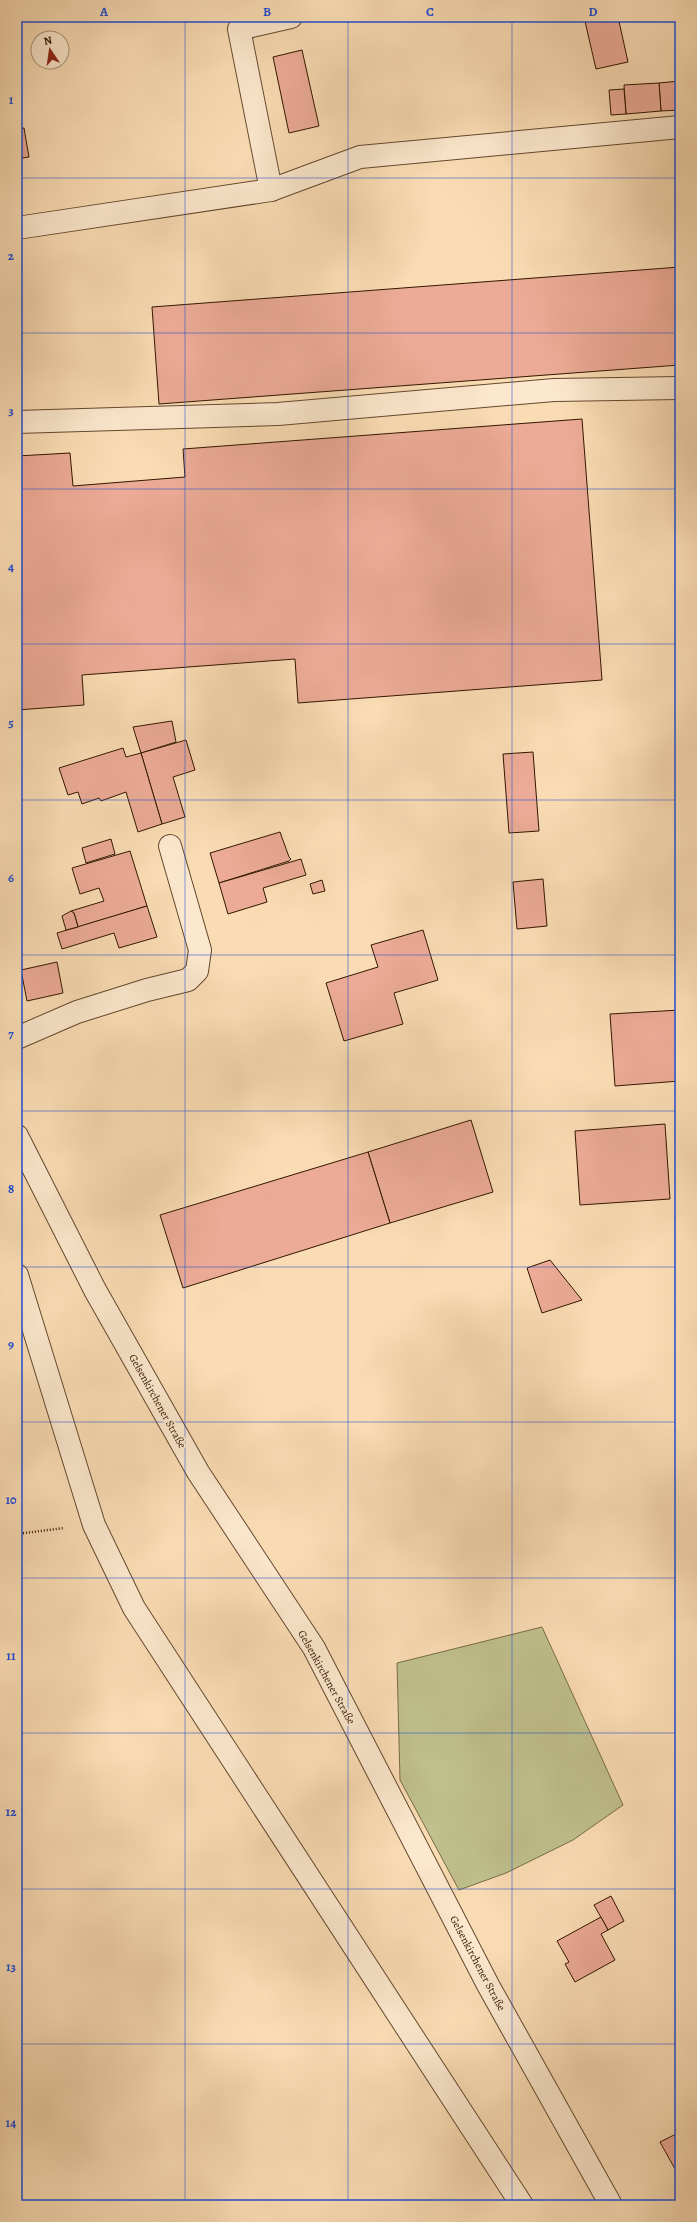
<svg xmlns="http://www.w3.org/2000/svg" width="697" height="2222" font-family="Alegreya,serif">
  <rect width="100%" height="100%" fill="#fadcb4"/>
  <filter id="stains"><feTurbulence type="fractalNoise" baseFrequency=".005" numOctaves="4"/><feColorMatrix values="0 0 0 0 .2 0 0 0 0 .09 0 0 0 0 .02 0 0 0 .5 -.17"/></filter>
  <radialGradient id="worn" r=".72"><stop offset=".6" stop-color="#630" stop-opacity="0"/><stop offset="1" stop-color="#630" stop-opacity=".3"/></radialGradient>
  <polygon fill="#bfc08c" stroke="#786b46" points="542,1627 623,1805 573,1840 506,1873 459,1890 400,1780 397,1663"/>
  <g fill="#ecab96" stroke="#321600">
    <polygon points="584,17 618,17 628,62 596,69"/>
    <polygon points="302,50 319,126 289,133 273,57"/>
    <polygon points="680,81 680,110 661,111 659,83"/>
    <polygon points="659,83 661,111 626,114 624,85"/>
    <polygon points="624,89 626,114 611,115 609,90"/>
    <polygon points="24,128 29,157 17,159 17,129"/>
    <polygon points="680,267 680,365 159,404 152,307"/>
    <polygon points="582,419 602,680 298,703 295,659 82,675 84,705 17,710 17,456 70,453 73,486 185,477 183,449"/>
    <polygon points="172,721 176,742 141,753 133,727"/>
    <polygon points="186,740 195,770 173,777 185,817 162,824 141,753"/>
    <polygon points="123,748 126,757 141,753 162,824 138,832 126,792 101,801 99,798 82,804 78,792 68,795 59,768"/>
    <polygon points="533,752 539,831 509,833 503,754"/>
    <polygon points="280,832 289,857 291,859 289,861 219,883 210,853"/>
    <polygon points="111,839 115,854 86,863 82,848"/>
    <polygon points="130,851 147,906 78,927 74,913 71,911 104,901 99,888 80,894 72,868"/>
    <polygon points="301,859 306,875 263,888 267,902 228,914 219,883"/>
    <polygon points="543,879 547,926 517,929 513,882"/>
    <polygon points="322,880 325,891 313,894 310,884"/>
    <polygon points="147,906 157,937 119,948 114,933 62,949 57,933"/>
    <polygon points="71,911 74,913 78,927 66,930 62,916"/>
    <polygon points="423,930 438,980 394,993 403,1024 344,1041 326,983 378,967 371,945"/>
    <polygon points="57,962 63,993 27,1001 21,970"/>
    <polygon points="680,1010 680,1081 615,1086 610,1014"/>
    <polygon points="471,1120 493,1192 390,1223 368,1152"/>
    <polygon points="665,1124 670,1199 580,1205 575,1131"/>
    <polygon points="368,1152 390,1223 183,1288 160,1215"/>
    <polygon points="550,1260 582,1300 542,1313 527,1268"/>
    <polygon points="611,1896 624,1921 608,1930 594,1905"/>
    <polygon points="601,1917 608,1930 601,1934 615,1960 575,1982 565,1964 569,1962 557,1941"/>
    <polygon points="680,2132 680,2178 660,2142"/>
  </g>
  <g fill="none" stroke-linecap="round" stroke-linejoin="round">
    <defs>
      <g id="minor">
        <polyline points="271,190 360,157 680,127"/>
        <polyline points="17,228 271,190 239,29 291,17"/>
        <polyline points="17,422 278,414 554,390 680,388"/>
        <polyline points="17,1038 77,1012 147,990 188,980 197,971 200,950 170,846"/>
        <polyline points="17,1136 95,1290 198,1472 314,1648 488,1985 611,2205"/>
        <polyline points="17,1275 94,1525 134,1608 522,2205"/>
      </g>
    </defs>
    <use href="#minor" stroke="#64482d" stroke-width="24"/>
    <polyline stroke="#321600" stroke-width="2.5" stroke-dasharray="1 2" stroke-linecap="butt" points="17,1534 64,1528"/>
    <use href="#minor" stroke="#fce8ce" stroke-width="22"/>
  </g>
  <path fill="none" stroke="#1d4ed8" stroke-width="1" stroke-opacity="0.55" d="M185,17V2205M348,17V2205M512,17V2205M17,178H680M17,333H680M17,489H680M17,644H680M17,800H680M17,955H680M17,1111H680M17,1267H680M17,1422H680M17,1578H680M17,1733H680M17,1889H680M17,2044H680"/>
  <g text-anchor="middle" stroke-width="4" stroke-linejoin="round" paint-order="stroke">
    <g font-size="11" fill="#321600" stroke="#fce8ce">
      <text transform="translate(158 1401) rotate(61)" y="4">Gelsenkirchener Straße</text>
      <text transform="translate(327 1677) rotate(61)" y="4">Gelsenkirchener Straße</text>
      <text transform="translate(478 1963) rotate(62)" y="4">Gelsenkirchener Straße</text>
    </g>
  </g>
  <rect width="697" height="2222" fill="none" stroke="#fadcb4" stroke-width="44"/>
  <g transform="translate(50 50) rotate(347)"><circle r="19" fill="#fce8ce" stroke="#ab947c"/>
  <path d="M0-3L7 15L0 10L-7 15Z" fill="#8f2418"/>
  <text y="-6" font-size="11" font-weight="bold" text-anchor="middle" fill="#321600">N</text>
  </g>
  <rect x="22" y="22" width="653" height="2178" fill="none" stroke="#1d4ed8" stroke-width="1.5"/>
  <g font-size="13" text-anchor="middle" font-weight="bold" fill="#1d4ed8">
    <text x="104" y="16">A</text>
    <text x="267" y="16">B</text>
    <text x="430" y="16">C</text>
    <text x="593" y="16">D</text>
    <text x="11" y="104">1</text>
    <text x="11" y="260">2</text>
    <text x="11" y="415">3</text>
    <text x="11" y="571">4</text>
    <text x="11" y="727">5</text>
    <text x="11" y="882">6</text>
    <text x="11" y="1038">7</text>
    <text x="11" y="1193">8</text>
    <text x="11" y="1349">9</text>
    <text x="11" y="1504">10</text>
    <text x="11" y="1660">11</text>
    <text x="11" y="1816">12</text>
    <text x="11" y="1971">13</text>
    <text x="11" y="2127">14</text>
  </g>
  <rect width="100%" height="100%" filter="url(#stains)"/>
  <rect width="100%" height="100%" fill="url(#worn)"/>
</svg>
